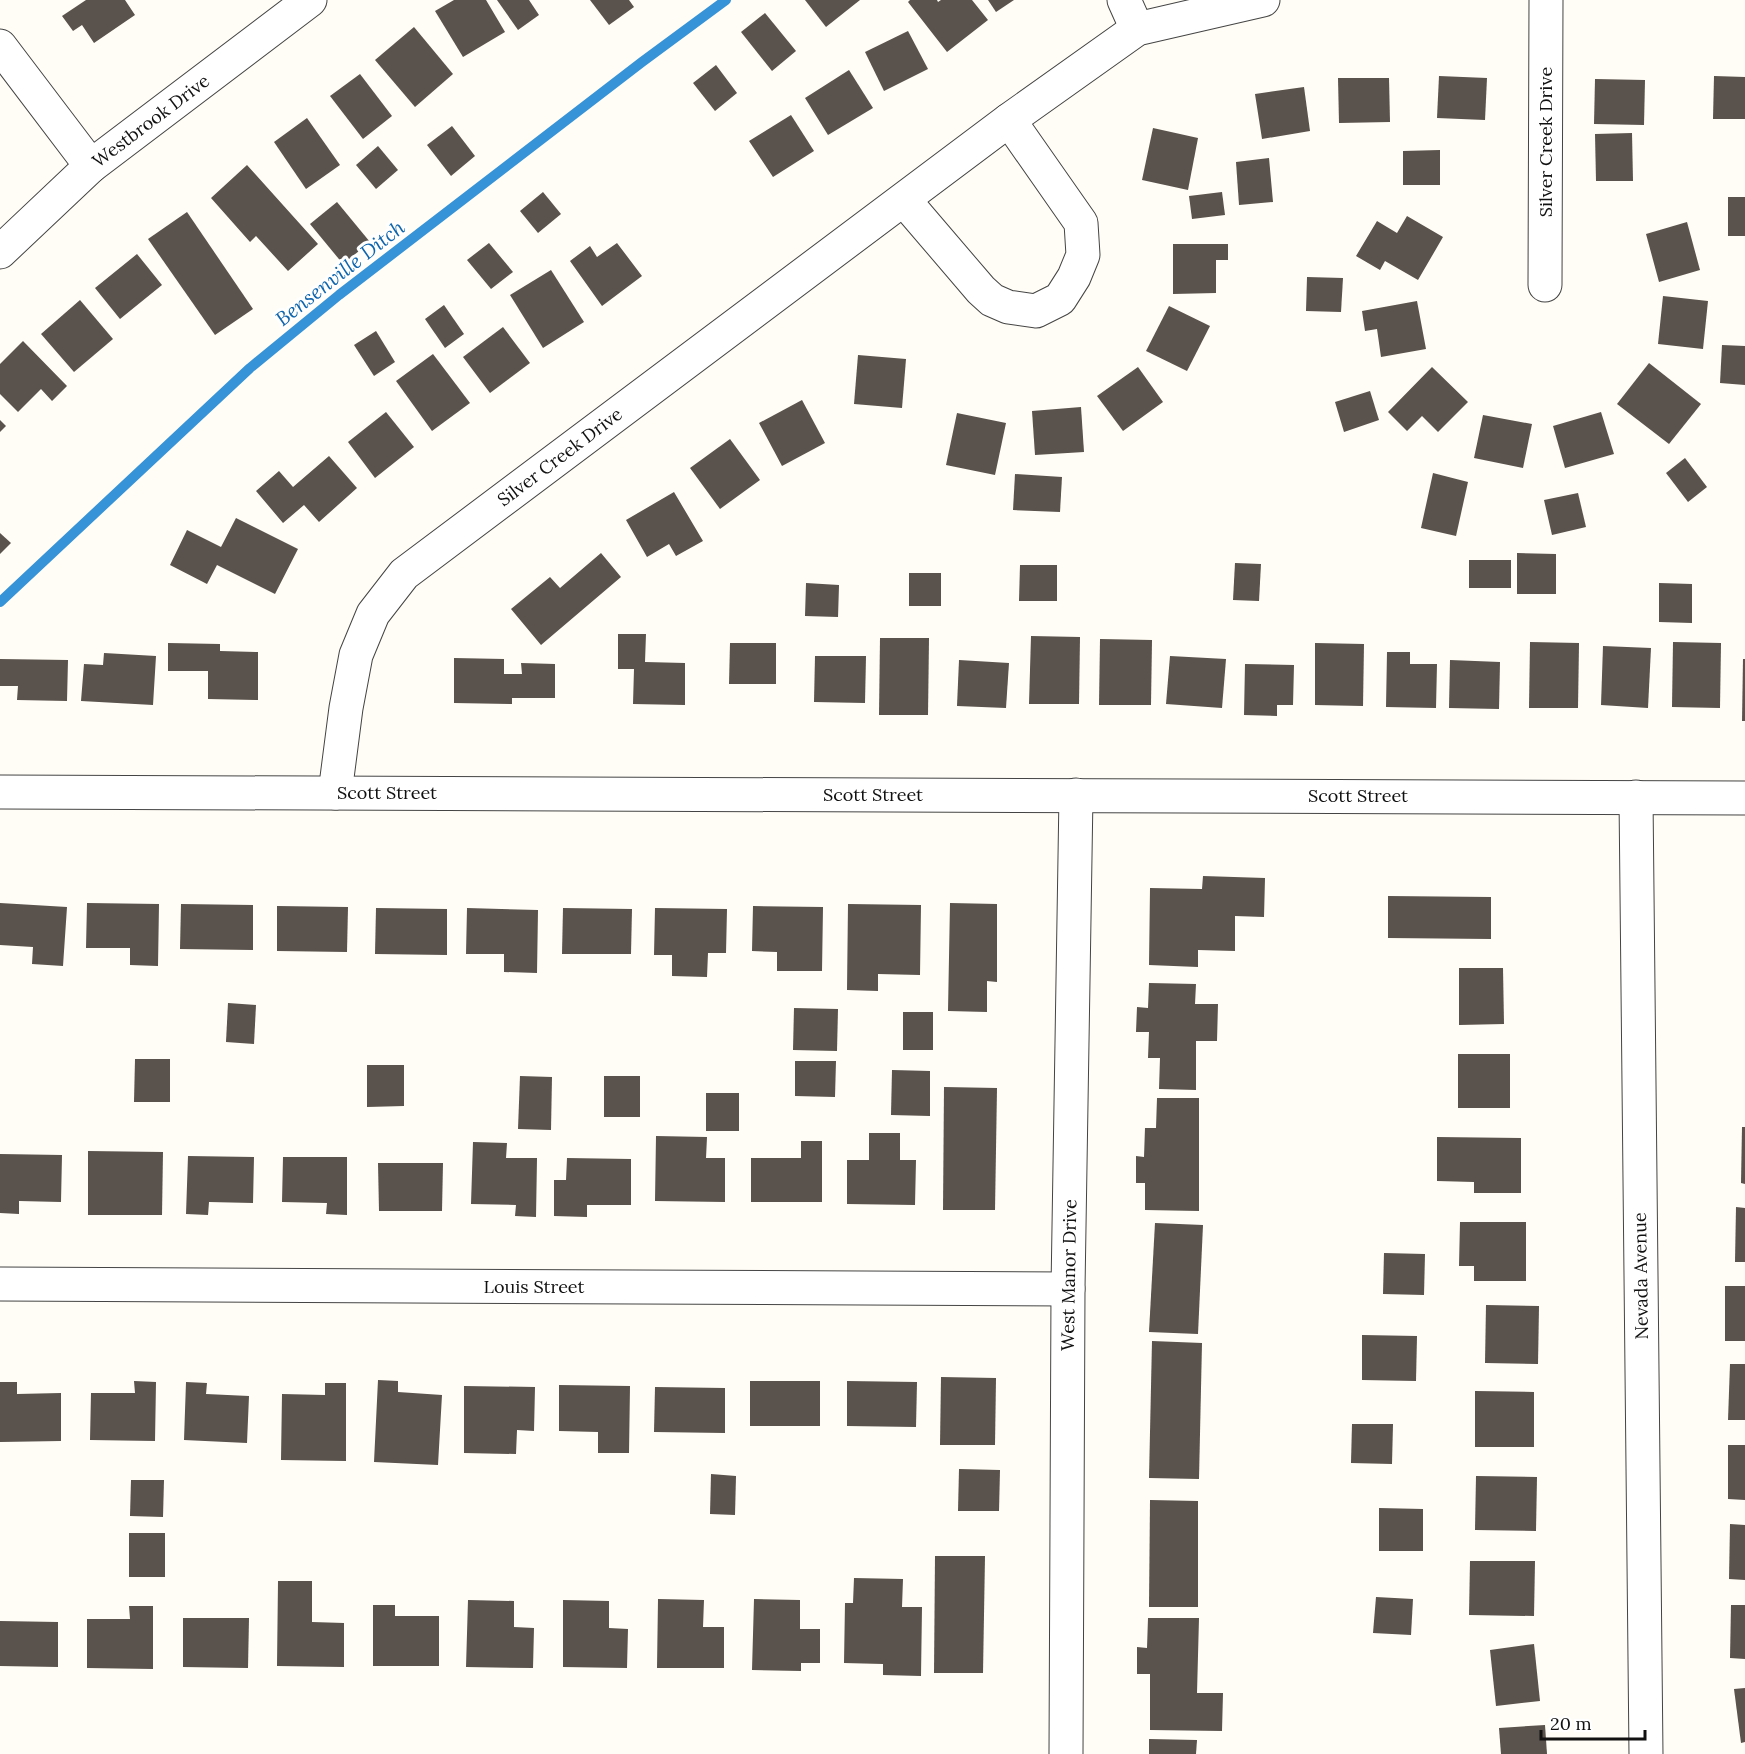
<svg xmlns="http://www.w3.org/2000/svg" width="1745" height="1754" font-family="Lora,serif">
  <rect width="100%" height="100%" fill="#fffdf5"/>
  <g fill="none" stroke-linecap="round" stroke-linejoin="round">
    <polyline stroke="#3793d7" stroke-width="10" points="0,602 250,368 339,295 642,62 726,0"/>
  </g>
  <g fill="#5a524c">
    <polygon points="86,0 125,0 135,15 94,43 82,25 73,31 62,16"/>
    <polygon points="454,0 486,0 505,32 463,57 435,11"/>
    <polygon points="497,0 529,0 539,15 518,30"/>
    <polygon points="590,0 629,0 634,7 609,25"/>
    <polygon points="805,0 860,0 826,27"/>
    <polygon points="910,0 937,0 938,2 941,0 972,0 988,20 947,52 908,2"/>
    <polygon points="988,0 1014,0 996,12"/>
    <polygon points="765,13 796,51 772,71 741,32"/>
    <polygon points="414,27 453,74 415,107 375,60"/>
    <polygon points="908,31 928,69 884,91 865,52"/>
    <polygon points="716,65 737,93 715,111 693,83"/>
    <polygon points="849,70 873,108 828,135 805,98"/>
    <polygon points="360,74 392,116 363,139 330,96"/>
    <polygon points="1439,76 1487,78 1485,120 1437,118"/>
    <polygon points="1714,76 1745,77 1745,119 1713,119"/>
    <polygon points="1338,78 1389,78 1390,122 1339,123"/>
    <polygon points="1595,79 1645,80 1644,125 1594,124"/>
    <polygon points="1304,87 1310,131 1262,139 1255,94"/>
    <polygon points="791,115 814,151 773,177 749,141"/>
    <polygon points="307,118 340,165 306,189 274,142"/>
    <polygon points="452,126 475,156 451,176 427,145"/>
    <polygon points="1153,128 1198,138 1188,190 1142,180"/>
    <polygon points="1632,133 1633,181 1596,181 1595,134"/>
    <polygon points="378,146 398,170 376,189 356,165"/>
    <polygon points="1440,150 1440,185 1403,185 1403,151"/>
    <polygon points="1269,158 1273,202 1239,205 1236,162"/>
    <polygon points="247,165 318,244 288,271 256,236 250,242 211,198"/>
    <polygon points="543,192 561,214 538,233 520,211"/>
    <polygon points="1222,192 1225,215 1192,219 1189,196"/>
    <rect x="1728" y="197" width="17" height="39"/>
    <polygon points="337,202 370,242 343,264 310,224"/>
    <polygon points="187,212 253,309 215,335 148,239"/>
    <polygon points="1407,216 1443,237 1418,280 1385,261 1380,270 1356,256 1377,221 1397,233"/>
    <polygon points="1687,222 1700,270 1659,282 1646,234"/>
    <polygon points="489,243 513,272 491,289 467,260"/>
    <polygon points="617,243 642,276 602,306 570,261 590,246 597,257"/>
    <polygon points="1173,244 1228,244 1228,260 1216,260 1216,293 1173,294"/>
    <polygon points="137,254 162,285 120,319 95,288"/>
    <polygon points="551,270 584,322 543,348 510,295"/>
    <polygon points="1307,277 1343,278 1341,312 1306,311"/>
    <polygon points="1663,296 1708,301 1703,349 1658,344"/>
    <polygon points="80,300 113,339 74,372 41,334"/>
    <polygon points="1417,301 1426,349 1381,357 1377,329 1365,331 1362,311"/>
    <polygon points="444,305 464,334 445,348 425,319"/>
    <polygon points="1169,306 1210,326 1187,371 1146,351"/>
    <polygon points="503,327 530,363 490,393 463,357"/>
    <polygon points="376,331 395,362 374,376 354,345"/>
    <polygon points="23,341 67,386 52,401 41,389 18,412 0,394 0,364"/>
    <polygon points="1722,345 1745,346 1745,385 1720,383"/>
    <polygon points="433,354 470,403 432,431 396,381"/>
    <polygon points="858,355 906,359 902,408 854,404"/>
    <polygon points="1649,363 1701,404 1669,444 1617,404"/>
    <polygon points="1138,367 1163,402 1123,431 1097,396"/>
    <polygon points="1432,367 1468,402 1438,432 1422,416 1407,431 1388,412"/>
    <polygon points="1370,391 1379,420 1344,432 1335,402"/>
    <polygon points="802,400 825,443 782,466 759,423"/>
    <polygon points="1081,407 1084,452 1035,455 1032,411"/>
    <polygon points="386,412 414,447 375,478 348,442"/>
    <polygon points="1601,412 1614,454 1565,468 1553,426"/>
    <polygon points="957,413 1006,423 995,475 946,465"/>
    <polygon points="1483,415 1532,424 1523,468 1474,458"/>
    <polygon points="0,420 6,426 0,432"/>
    <polygon points="730,439 760,480 720,509 690,468"/>
    <polygon points="329,456 357,488 319,522 304,505 283,523 256,491 279,471 293,487"/>
    <polygon points="1685,458 1707,487 1688,502 1666,473"/>
    <polygon points="1433,473 1468,482 1456,536 1421,528"/>
    <polygon points="1015,474 1062,477 1060,512 1013,510"/>
    <polygon points="674,492 703,541 676,556 669,544 647,557 626,520"/>
    <polygon points="1578,493 1586,527 1552,535 1544,500"/>
    <polygon points="236,518 298,549 275,594 217,565 207,584 170,565 187,530 221,547"/>
    <polygon points="0,533 11,543 0,554"/>
    <polygon points="601,553 621,577 541,645 511,609 550,577 560,588"/>
    <polygon points="1517,553 1556,554 1556,594 1517,594"/>
    <rect x="1469" y="560" width="42" height="28"/>
    <polygon points="1235,563 1261,564 1259,601 1233,600"/>
    <polygon points="1020,565 1057,565 1057,601 1019,601"/>
    <rect x="909" y="573" width="32" height="33"/>
    <polygon points="806,583 839,585 838,617 805,616"/>
    <polygon points="1659,583 1692,584 1692,623 1659,622"/>
    <polygon points="618,634 646,634 645,662 685,663 685,705 633,704 634,669 618,669"/>
    <polygon points="1031,636 1080,637 1079,704 1029,704"/>
    <polygon points="880,638 929,638 928,715 879,715"/>
    <polygon points="1100,639 1152,640 1151,705 1099,705"/>
    <polygon points="1530,642 1579,643 1578,708 1529,708"/>
    <polygon points="1673,642 1721,643 1720,708 1672,707"/>
    <polygon points="168,643 220,644 220,651 258,652 258,700 208,699 208,671 168,671"/>
    <polygon points="730,643 776,643 776,684 729,684"/>
    <polygon points="1315,643 1364,644 1363,706 1315,705"/>
    <polygon points="1603,646 1651,648 1648,708 1601,705"/>
    <polygon points="1387,652 1410,652 1410,664 1437,664 1436,708 1386,707"/>
    <polygon points="104,653 156,656 153,705 81,701 84,664 103,665"/>
    <polygon points="815,656 866,656 865,703 814,702"/>
    <polygon points="1170,656 1226,659 1222,708 1166,704"/>
    <polygon points="454,658 504,659 504,674 522,674 521,663 555,664 555,698 512,698 512,704 454,703"/>
    <polygon points="0,659 68,660 67,701 17,700 18,686 0,686"/>
    <polygon points="1743,659 1745,659 1745,721 1742,721"/>
    <polygon points="959,660 1009,663 1006,708 957,706"/>
    <polygon points="1450,660 1500,662 1499,709 1449,708"/>
    <polygon points="1245,664 1294,665 1293,705 1277,705 1277,716 1244,715"/>
    <polygon points="1203,876 1265,878 1264,917 1235,916 1235,951 1198,950 1198,967 1149,965 1150,888 1202,889"/>
    <polygon points="1388,896 1491,897 1491,939 1388,938"/>
    <polygon points="0,903 67,907 63,966 32,964 33,947 0,945"/>
    <polygon points="87,903 159,904 158,966 130,965 130,948 86,948"/>
    <polygon points="950,903 997,904 997,982 987,981 987,1012 948,1011"/>
    <polygon points="181,904 253,905 253,950 180,949"/>
    <polygon points="848,904 921,905 920,975 878,974 878,991 847,990"/>
    <polygon points="277,906 348,907 347,952 277,951"/>
    <polygon points="753,906 823,907 822,971 777,971 777,952 752,951"/>
    <polygon points="376,908 447,909 447,955 375,954"/>
    <polygon points="467,908 538,910 537,973 504,972 504,954 466,954"/>
    <polygon points="563,908 632,909 631,954 562,954"/>
    <polygon points="655,908 727,909 726,953 708,953 707,977 672,976 672,955 654,955"/>
    <polygon points="1459,968 1503,968 1504,1024 1459,1025"/>
    <polygon points="1149,983 1196,984 1195,1004 1218,1004 1217,1041 1196,1041 1196,1090 1159,1089 1160,1058 1148,1058 1149,1032 1136,1032 1137,1007 1148,1008"/>
    <polygon points="228,1003 256,1005 254,1044 226,1042"/>
    <polygon points="794,1008 838,1009 837,1051 793,1050"/>
    <rect x="903" y="1012" width="30" height="38"/>
    <rect x="1458" y="1054" width="52" height="54"/>
    <polygon points="135,1059 170,1059 170,1102 134,1102"/>
    <polygon points="795,1061 836,1061 835,1097 795,1096"/>
    <polygon points="367,1065 404,1065 404,1106 367,1107"/>
    <polygon points="892,1070 930,1071 930,1116 891,1115"/>
    <polygon points="520,1076 552,1077 551,1130 518,1129"/>
    <rect x="604" y="1076" width="36" height="41"/>
    <polygon points="944,1087 997,1088 995,1210 943,1210"/>
    <rect x="706" y="1093" width="33" height="38"/>
    <polygon points="1157,1098 1199,1098 1199,1211 1145,1210 1145,1183 1136,1183 1136,1156 1144,1157 1145,1128 1156,1128"/>
    <polygon points="1742,1127 1745,1127 1745,1184 1741,1183"/>
    <polygon points="869,1133 900,1133 900,1160 916,1160 915,1205 847,1204 847,1160 869,1160"/>
    <polygon points="656,1136 707,1137 706,1158 725,1158 725,1202 655,1201"/>
    <polygon points="1437,1137 1521,1138 1521,1193 1474,1193 1474,1182 1437,1181"/>
    <polygon points="801,1141 822,1141 822,1202 751,1202 751,1158 801,1158"/>
    <polygon points="473,1142 507,1143 506,1158 537,1158 536,1217 515,1216 516,1205 471,1204"/>
    <polygon points="88,1151 163,1152 162,1215 88,1215"/>
    <polygon points="0,1154 62,1155 61,1202 19,1201 19,1214 0,1213"/>
    <polygon points="188,1156 254,1157 253,1203 209,1202 208,1215 186,1214"/>
    <polygon points="283,1157 347,1157 347,1215 326,1214 327,1203 282,1202"/>
    <polygon points="567,1158 631,1159 631,1205 587,1205 587,1217 554,1216 554,1180 566,1180"/>
    <polygon points="378,1163 443,1163 442,1211 379,1211"/>
    <polygon points="1736,1207 1745,1208 1745,1262 1735,1262"/>
    <polygon points="1460,1222 1526,1222 1526,1281 1474,1281 1474,1266 1459,1266"/>
    <polygon points="1155,1223 1203,1225 1198,1334 1149,1332"/>
    <polygon points="1384,1253 1425,1254 1424,1295 1383,1294"/>
    <rect x="1725" y="1286" width="20" height="55"/>
    <polygon points="1486,1305 1539,1306 1538,1364 1485,1363"/>
    <polygon points="1362,1335 1417,1336 1416,1381 1362,1380"/>
    <polygon points="1152,1341 1202,1343 1199,1479 1149,1478"/>
    <polygon points="1730,1364 1745,1364 1745,1420 1728,1420"/>
    <polygon points="941,1377 996,1378 995,1445 940,1445"/>
    <polygon points="378,1380 398,1381 398,1392 442,1395 438,1465 374,1462"/>
    <polygon points="134,1381 156,1382 155,1441 90,1440 91,1393 135,1393"/>
    <rect x="750" y="1381" width="70" height="45"/>
    <polygon points="847,1381 917,1382 916,1427 847,1426"/>
    <polygon points="0,1382 17,1382 17,1394 61,1393 61,1441 0,1442"/>
    <polygon points="186,1382 207,1383 206,1394 249,1396 247,1443 184,1440"/>
    <polygon points="325,1383 346,1383 346,1461 281,1460 282,1394 325,1395"/>
    <polygon points="559,1385 630,1386 629,1453 598,1453 598,1432 559,1431"/>
    <polygon points="464,1386 535,1387 534,1431 517,1430 516,1454 464,1453"/>
    <polygon points="655,1387 725,1388 725,1433 654,1432"/>
    <polygon points="1475,1391 1534,1392 1534,1447 1475,1447"/>
    <polygon points="1352,1424 1393,1424 1392,1464 1351,1463"/>
    <polygon points="1728,1445 1745,1445 1745,1500 1728,1499"/>
    <polygon points="959,1469 1000,1470 999,1511 958,1511"/>
    <polygon points="711,1474 736,1476 735,1515 710,1514"/>
    <polygon points="1476,1476 1537,1477 1536,1531 1475,1530"/>
    <polygon points="131,1480 164,1480 163,1517 130,1516"/>
    <polygon points="1150,1500 1198,1501 1198,1607 1149,1607"/>
    <polygon points="1379,1508 1423,1509 1423,1551 1379,1551"/>
    <polygon points="1730,1524 1745,1525 1745,1580 1729,1579"/>
    <rect x="129" y="1533" width="36" height="44"/>
    <polygon points="935,1556 985,1556 983,1673 934,1673"/>
    <polygon points="1470,1561 1535,1561 1534,1616 1469,1615"/>
    <polygon points="854,1578 903,1579 902,1607 922,1607 921,1676 883,1675 883,1664 844,1663 845,1603 853,1603"/>
    <polygon points="278,1581 312,1581 312,1622 344,1623 344,1667 277,1666"/>
    <polygon points="1376,1597 1413,1599 1411,1635 1373,1633"/>
    <polygon points="658,1599 704,1600 703,1627 724,1627 724,1668 657,1668"/>
    <polygon points="754,1599 800,1600 800,1629 820,1629 820,1663 801,1663 801,1671 752,1670"/>
    <polygon points="468,1600 514,1601 514,1627 534,1628 533,1668 466,1667"/>
    <polygon points="563,1600 609,1601 609,1628 628,1629 627,1668 563,1667"/>
    <polygon points="373,1605 395,1605 395,1616 439,1616 439,1666 373,1666"/>
    <polygon points="1731,1605 1745,1605 1745,1659 1730,1658"/>
    <polygon points="129,1606 153,1606 153,1669 87,1668 87,1619 130,1619"/>
    <polygon points="183,1618 249,1618 248,1668 183,1667"/>
    <polygon points="1148,1618 1199,1618 1197,1693 1223,1693 1222,1731 1150,1730 1150,1674 1137,1674 1137,1647 1147,1648"/>
    <polygon points="0,1621 58,1622 58,1667 0,1666"/>
    <polygon points="1534,1644 1540,1701 1496,1706 1490,1650"/>
    <polygon points="1745,1688 1745,1742 1741,1743 1734,1689"/>
    <polygon points="1545,1725 1547,1754 1501,1754 1499,1728"/>
    <polygon points="1149,1739 1197,1740 1196,1754 1149,1754"/>
  </g>
  <g fill="none" stroke-linecap="round" stroke-linejoin="round">
    <defs>
      <g id="minor">
        <polyline points="1124,0 1137,29"/>
        <polyline points="0,46 91,166"/>
        <polyline points="904,200 981,290 992,300 1008,307 1036,311 1060,299 1074,277 1083,255 1081,223 1009,120"/>
        <polyline points="0,252 91,166 310,0"/>
        <polyline points="1545,285 1546,0"/>
        <polyline points="0,792 1745,798"/>
        <polyline points="335,793 346,708 356,655 373,614 404,574 1009,120 1137,29 1263,0"/>
        <polyline points="1636,797 1646,1754"/>
        <polyline points="0,1284 1068,1289"/>
        <polyline points="1066,1754 1068,1289 1076,795"/>
      </g>
    </defs>
    <use href="#minor" stroke="#444" stroke-width="35"/>
    <use href="#minor" stroke="#fff" stroke-width="33"/>
  </g>
  <g text-anchor="middle" stroke-width="6" stroke-linejoin="round" paint-order="stroke">
    <g font-size="18" fill="#111" stroke="#fff">
      <text transform="translate(151 121) rotate(-37)" y="6">Westbrook Drive</text>
      <text transform="translate(1546 142) rotate(-90)" y="6">Silver Creek Drive</text>
      <text transform="translate(560 457) rotate(-37)" y="6">Silver Creek Drive</text>
      <text x="387" y="799">Scott Street</text>
      <text x="873" y="801">Scott Street</text>
      <text x="1358" y="802">Scott Street</text>
      <text transform="translate(1069 1275) rotate(-89)" y="6">West Manor Drive</text>
      <text transform="translate(1641 1276) rotate(-91)" y="6">Nevada Avenue</text>
      <text x="534" y="1293">Louis Street</text>
    </g>
    <g font-size="20" font-style="italic" fill="#0f65ad" stroke="#fff">
      <text transform="translate(340 273) rotate(-38)" y="7">Bensenville Ditch</text>
    </g>
  </g>
  <path d="M1541 1730v9h104v-9" fill="none" stroke="#111111" stroke-width="3"/>
  <text x="1550" y="1730" font-size="18" fill="#111111" stroke="#ffffff" stroke-width="4.5" paint-order="stroke">20 m</text>
</svg>
